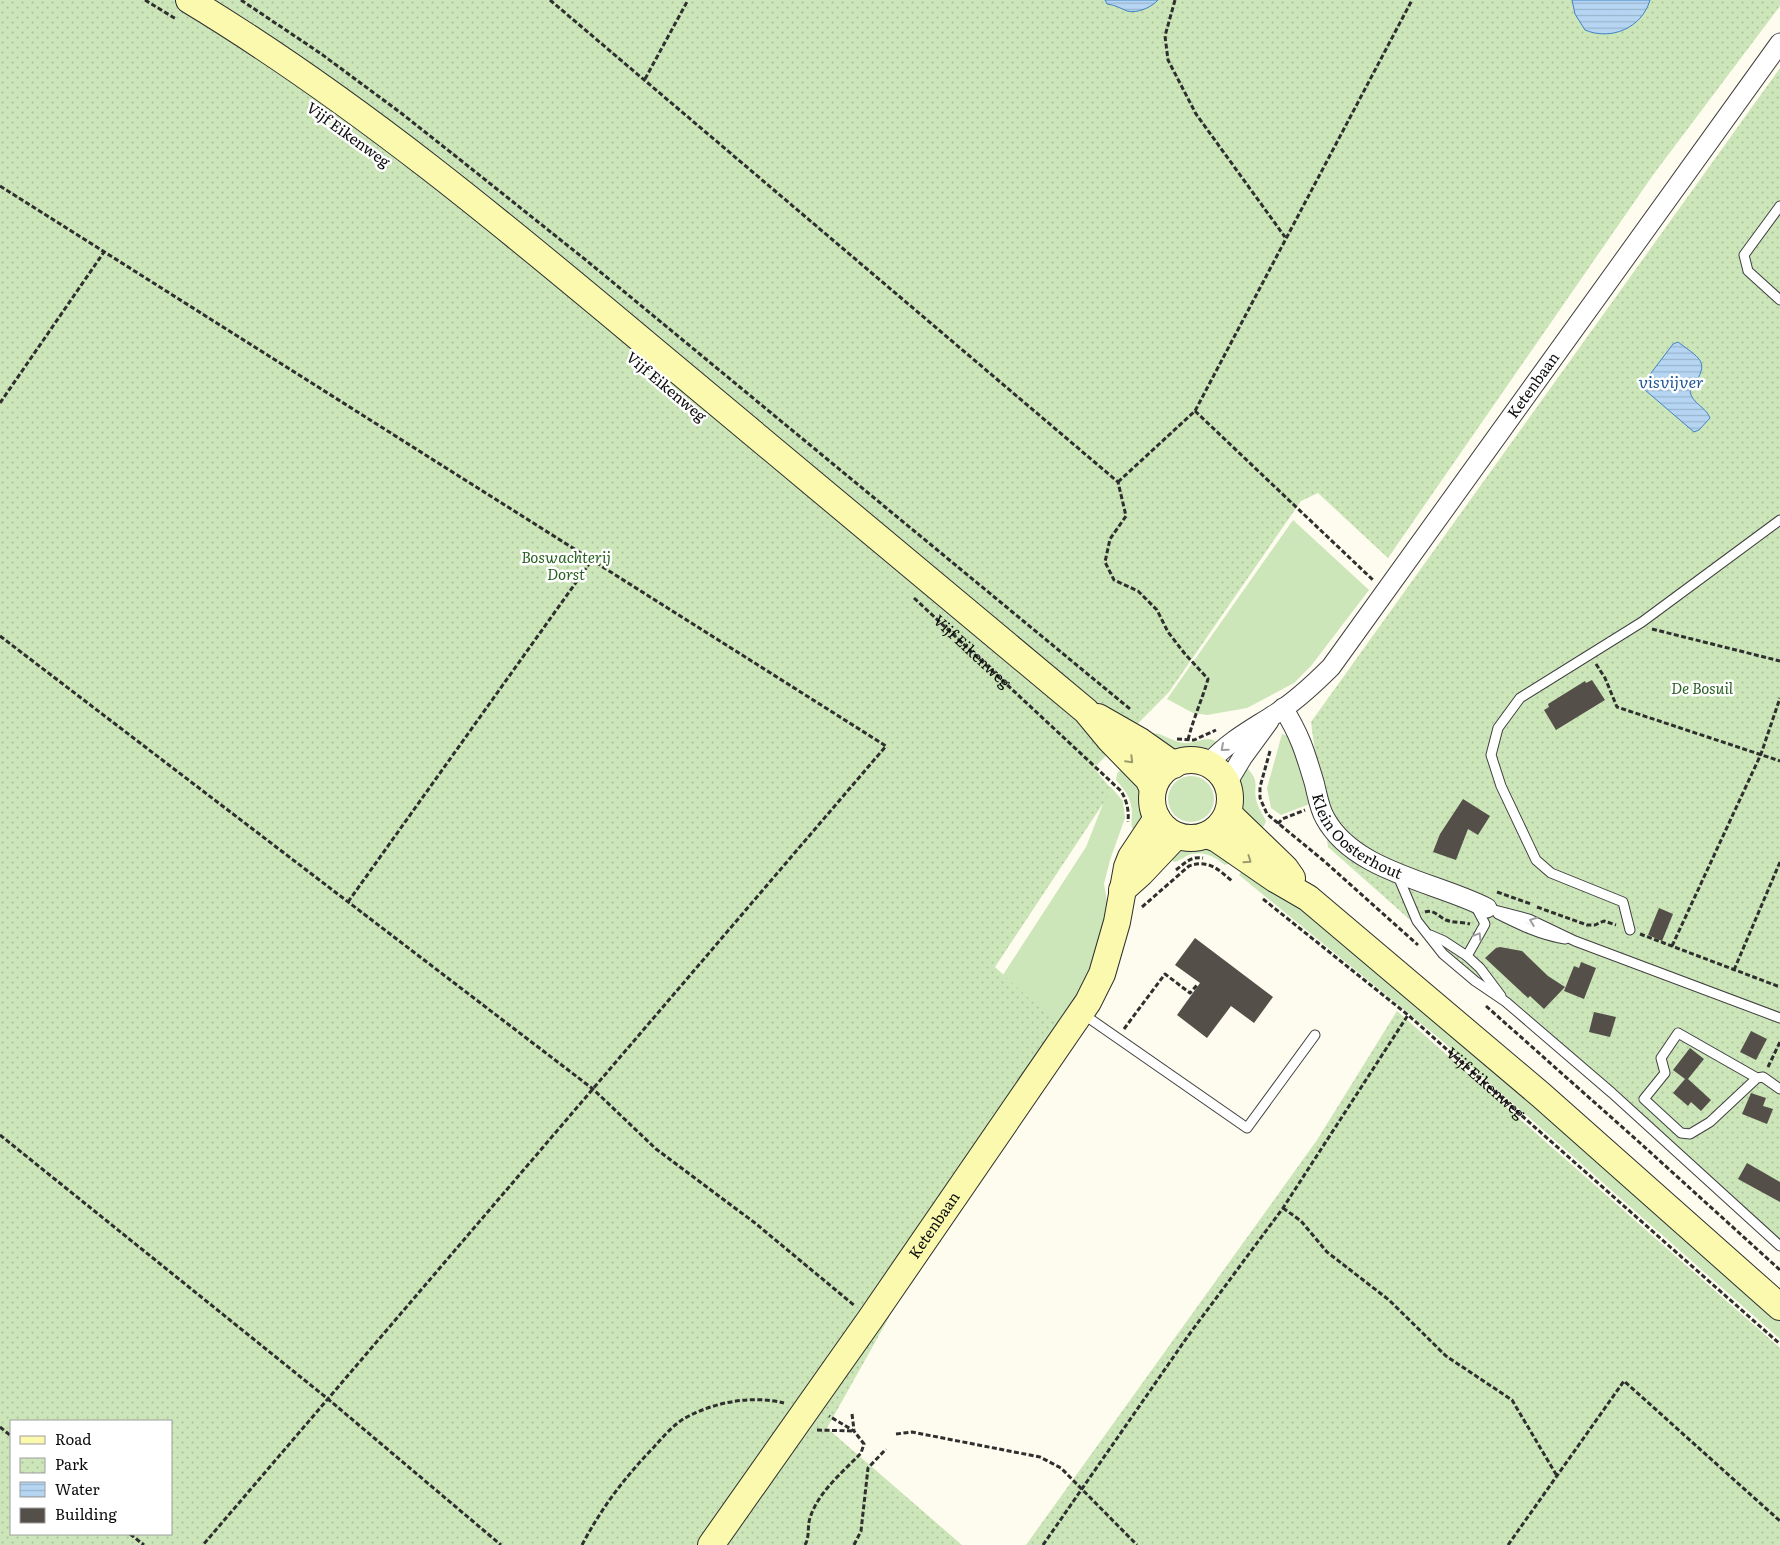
<svg xmlns="http://www.w3.org/2000/svg" width="1780" height="1545" font-family="Literata,serif">
  <defs>
    <pattern id="park-dots" width="8" height="8" patternUnits="userSpaceOnUse" patternTransform="scale(1.25)"><rect width="8" height="8" fill="#cce6b9"/><path d="M2 2h.1M6 6h.1" fill="none" stroke="#aec49e" stroke-width="1.8" stroke-linecap="round"/></pattern>
    <pattern id="water-rules" width="6" height="5" patternUnits="userSpaceOnUse" patternTransform="scale(1.25)"><rect width="6" height="5" fill="#b5d5f2"/><path d="M0 2.5h6" fill="none" stroke="#9ab6ce"/></pattern>
  </defs>
  <rect width="100%" height="100%" fill="#fefcee"/>
  <g fill="#cce6b9">
    <polygon points="1293,520 1369,590 1311,666 1294,683 1247,708 1207,715 1193,713 1167,699"/>
    <path d="M1152,733C1164,733 1173,743 1185,743C1198,744 1209,733 1218,744L1205,750L1176,751L1148,736Z"/>
    <polygon points="1282,734 1288,736 1295,743 1312,803 1281,815 1271,808 1267,788"/>
    <path d="M1125,764L1142,786L1143,816L1138,833L1132,828C1131,823 1132,818 1132,812C1131,798 1125,790 1116,780L1117,774Z"/>
    <path d="M1246,767C1262,783 1252,785 1257,803C1259,809 1263,815 1266,821L1264,826L1256,833L1240,811L1239,784Z"/>
    <circle cx="1191" cy="799" r="23"/>
    <polygon points="1110,786 1123,801 1125,818 1110,860 1104,884 1109,913 1093,975 1038,1055 997,984 1086,847"/>
    <path d="M1207,846L1232,862L1225,865C1215,857 1205,851 1192,854C1185,855 1181,861 1174,862L1166,854L1183,847Z"/>
    <polygon points="1245,866 1320,921 1780,1319 1780,1339 1440,1039 1239,875"/>
  </g>
  <g fill="url(#park-dots)" fill-rule="evenodd">
    <path d="M0,0H1780V6L1653,175L1388,558L1318,493L1301,501L1169,692L1094,768L1112,790L995,967L1065,1031L970,1173L827,1428L962,1545H0ZM11,1421H171V1534H11Z"/>
    <polygon points="1780,68 1780,1248 1328,847 1311,722"/>
    <polygon points="1397,1011 1780,1348 1780,1545 1026,1545 1317,1140"/>
  </g>
  <g fill="url(#water-rules)" stroke="#4183c5">
    <path d="M1105,0H1158C1152,7 1137,14 1127,11C1120,8 1115,5 1107,4Z"/>
    <path d="M1572,0H1650C1642,28 1611,41 1585,30L1575,14Z"/>
    <path d="M1678,342C1705,362 1709,362 1690,392C1693,404 1706,407 1710,418L1699,430L1694,432L1645,390V381L1673,344Z"/>
  </g>
  <g fill="#554f4a">
    <polygon points="1592,680 1605,700 1556,730 1544,710 1549,707 1548,704 1585,681 1586,683"/>
    <polygon points="1463,799 1490,816 1478,835 1468,829 1456,860 1433,852 1440,834"/>
    <polygon points="1659,908 1673,914 1662,941 1648,935"/>
    <polygon points="1195,938 1273,997 1254,1023 1231,1006 1207,1038 1177,1015 1200,983 1175,965"/>
    <polygon points="1500,947 1522,951 1548,976 1565,987 1544,1009 1530,996 1528,998 1485,958 1496,948"/>
    <polygon points="1581,962 1596,968 1584,999 1564,991 1574,966 1579,968"/>
    <polygon points="1594,1012 1616,1017 1610,1037 1589,1032"/>
    <polygon points="1751,1031 1767,1039 1756,1060 1740,1052"/>
    <polygon points="1690,1048 1704,1059 1688,1079 1711,1100 1701,1111 1691,1102 1688,1106 1673,1093 1685,1079 1673,1070"/>
    <polygon points="1751,1093 1766,1098 1763,1106 1773,1109 1767,1124 1742,1114"/>
    <polygon points="1747,1163 1780,1182 1780,1202 1738,1179"/>
  </g>
  <g fill="none" stroke-linecap="round" stroke-linejoin="round">
    <defs>
      <g id="lane">
        <polyline points="1780,206 1744,255 1748,271 1780,300"/>
        <polyline points="1398,876 1417,921 1443,954 1475,981 1506,1002 1612,1093 1780,1246"/>
        <polyline points="1476,907 1485,924 1467,956 1480,968 1501,996"/>
        <polyline points="1487,908 1529,919 1575,941 1780,1018"/>
        <path d="M1498,914C1520,925 1540,935 1565,939"/>
        <polyline points="1630,930 1623,902 1551,873 1536,860 1501,786 1491,755 1498,728 1520,698 1642,622 1780,520"/>
        <polyline points="1430,935 1444,941 1467,956"/>
        <polyline points="1083,1014 1247,1128 1315,1035"/>
        <polyline points="1757,1078 1678,1033 1661,1058 1665,1073 1644,1099 1681,1133 1690,1134 1710,1122 1757,1078 1763,1077 1780,1089"/>
      </g>
      <g id="street">
        <path id="s3" d="M1283,708C1300,735 1305,752 1314,782C1317,793 1319,808 1325,818C1354,872 1437,882 1487,908"/>
        <path id="s4" d="M1208,764C1228,742 1247,732 1272,716C1294,703 1313,685 1331,667L1780,43"/>
        <polyline points="1227,783 1242,758 1269,721"/>
      </g>
      <g id="secondary">
        <path d="M189,0C356,101 508,228 657,353C800,472 943,591 1086,711L1110,740L1148,779L1153,789"/>
        <polyline points="1098,717 1140,741 1174,765"/>
        <circle cx="1191" cy="799" r="39"/>
        <polyline points="1228,813 1285,868 1292,878"/>
        <polyline points="1207,835 1217,839 1275,879 1308,898 1541,1095 1780,1307"/>
        <polyline points="1122,890 1141,873 1176,836"/>
        <path id="s5" d="M711,1545L871,1318L1088,1002L1102,974L1117,922L1127,867L1131,857L1157,818"/>
      </g>
    </defs>
    <use href="#lane" stroke="#404040" stroke-width="11"/>
    <use href="#street" stroke="#404040" stroke-width="21"/>
    <use href="#secondary" stroke="#2f2f2f" stroke-width="28"/>
    <g stroke="#2f2f2f" stroke-width="3" stroke-dasharray="5 2.5" stroke-linecap="butt">
      <polyline points="145,0 176,19"/>
      <polyline points="241,0 320,53 401,113 463,162 587,261 1130,709"/>
      <path d="M550,0L1118,482L1126,516L1110,539L1105,562L1114,580L1138,591L1157,610L1168,632L1185,654L1208,679C1202,700 1193,719 1188,740"/>
      <polyline points="1175,0 1165,36 1168,60 1196,114 1285,237"/>
      <polyline points="645,79 688,0"/>
      <polyline points="0,186 886,746 203,1545"/>
      <polyline points="0,403 104,252"/>
      <polyline points="1195,411 1373,580"/>
      <polyline points="1118,482 1195,411 1412,0"/>
      <path id="s1" d="M914,598L1121,791C1127,801 1129,810 1128,822"/>
      <polyline points="1652,629 1780,661"/>
      <polyline points="0,636 593,1089 656,1149 755,1223 855,1306"/>
      <polyline points="1596,664 1605,678 1617,707 1780,761"/>
      <polyline points="1177,739 1194,740 1216,730"/>
      <polyline points="1270,751 1260,787 1260,798 1267,814 1324,861 1418,945"/>
      <polyline points="1278,824 1282,819 1305,810"/>
      <path d="M1176,870C1185,863 1191,856 1203,858"/>
      <polyline points="1497,892 1531,904"/>
      <path id="s2" d="M1263,899L1408,1015L1780,1344"/>
      <polyline points="348,902 592,560"/>
      <path d="M1142,907L1189,866C1209,859 1219,870 1233,882"/>
      <polyline points="1537,907 1587,925 1595,925 1604,921 1616,925"/>
      <path d="M1425,912C1434,909 1439,917 1446,920C1454,923 1463,922 1470,924"/>
      <polyline points="1640,934 1780,987"/>
      <polyline points="1672,946 1761,754 1780,698"/>
      <polyline points="1734,970 1780,862"/>
      <polyline points="1486,1006 1639,1142 1780,1270"/>
      <polyline points="1124,1029 1165,974 1190,993 1198,984"/>
      <polyline points="1768,1067 1780,1042"/>
      <polyline points="0,1135 328,1399 501,1545"/>
      <polyline points="1283,1208 1301,1221 1327,1252 1389,1300 1446,1356 1512,1400 1557,1476"/>
      <polyline points="852,1414 854,1430"/>
      <polyline points="0,1427 11,1436"/>
      <polyline points="817,1430 853,1431"/>
      <polyline points="896,1434 912,1432 1040,1457 1061,1468 1137,1545"/>
      <polyline points="130,1534 144,1545"/>
      <path d="M582,1545C602,1507 625,1477 654,1447C663,1437 673,1425 685,1418C714,1402 752,1395 784,1403"/>
      <path d="M805,1545C810,1536 807,1527 810,1518C818,1492 843,1472 861,1453L864,1444L854,1431L829,1416"/>
      <polyline points="854,1545 861,1531 868,1468 886,1449"/>
      <polyline points="1043,1545 1188,1336 1283,1208 1408,1015"/>
      <polyline points="1508,1545 1624,1381 1780,1521"/>
    </g>
    <use href="#lane" stroke="#fff" stroke-width="9"/>
    <use href="#street" stroke="#fff" stroke-width="19"/>
    <use href="#secondary" stroke="#faf9ad" stroke-width="26"/>
  </g>
  <defs><path id="oneway-chevron" d="M-2-3.5L2.5 0L-2 3.5" fill="none" stroke-width="1.6" stroke-linecap="round" stroke-linejoin="round" transform="scale(1.25)"/></defs>
  <g stroke="#9e9e9e">
    <use href="#oneway-chevron" transform="translate(1224 748) rotate(139)"/>
    <use href="#oneway-chevron" transform="translate(1533 921) rotate(-159)"/>
    <use href="#oneway-chevron" transform="translate(1478 936) rotate(-59)"/>
  </g>
  <g stroke="#9b9b6d">
    <use href="#oneway-chevron" transform="translate(1130 760) rotate(45)"/>
    <use href="#oneway-chevron" transform="translate(1248 860) rotate(35)"/>
  </g>
  <g text-anchor="middle" stroke-width="5" stroke-linejoin="round" paint-order="stroke">
    <g font-size="15" fill="#0d0d0d" stroke="#fff">
      <text transform="translate(348 135) rotate(36)" y="5">Vijf Eikenweg</text>
      <text dy="5" stroke="none"><textPath href="#s4" startOffset="504">Ketenbaan</textPath></text>
      <text transform="translate(666 387) rotate(40)" y="5">Vijf Eikenweg</text>
      <text dy="5" stroke="none"><textPath href="#s1" startOffset="79">Vijf Eikenweg</textPath></text>
      <text dy="5" stroke="none"><textPath href="#s3" startOffset="154">Klein Oosterhout</textPath></text>
      <text dy="5" stroke="none"><textPath href="#s2" startOffset="289">Vijf Eikenweg</textPath></text>
      <text dy="5" stroke="none"><textPath href="#s5" startOffset="390">Ketenbaan</textPath></text>
    </g>
    <g font-size="15" font-style="italic" fill="#286121" stroke="#fff">
      <text x="566" y="563">Boswachterij<tspan x="566" dy="17">Dorst</tspan></text>
      <text x="1702" y="694">De Bosuil</text>
    </g>
    <g font-size="16" font-style="italic" fill="#1e5697" stroke="#fff">
      <text x="1671" y="388">visvijver</text>
    </g>
  </g>
  <rect x="10" y="1420" width="162" height="115" fill="#ffffff" stroke="#9e9e9e"/>
  <rect x="20" y="1436" width="25" height="8" fill="#faf9ad" stroke="#9e9e9e"/>
  <text x="55" y="1445" font-size="15" fill="#0d0d0d">Road</text>
  <rect x="20" y="1458" width="25" height="15" fill="url(#park-dots)" stroke="#9e9e9e"/>
  <text x="55" y="1470" font-size="15" fill="#0d0d0d">Park</text>
  <rect x="20" y="1482" width="25" height="15" fill="url(#water-rules)" stroke="#9e9e9e"/>
  <text x="55" y="1495" font-size="15" fill="#0d0d0d">Water</text>
  <rect x="20" y="1508" width="25" height="15" fill="#554f4a" stroke="#9e9e9e"/>
  <text x="55" y="1520" font-size="15" fill="#0d0d0d">Building</text>
</svg>
